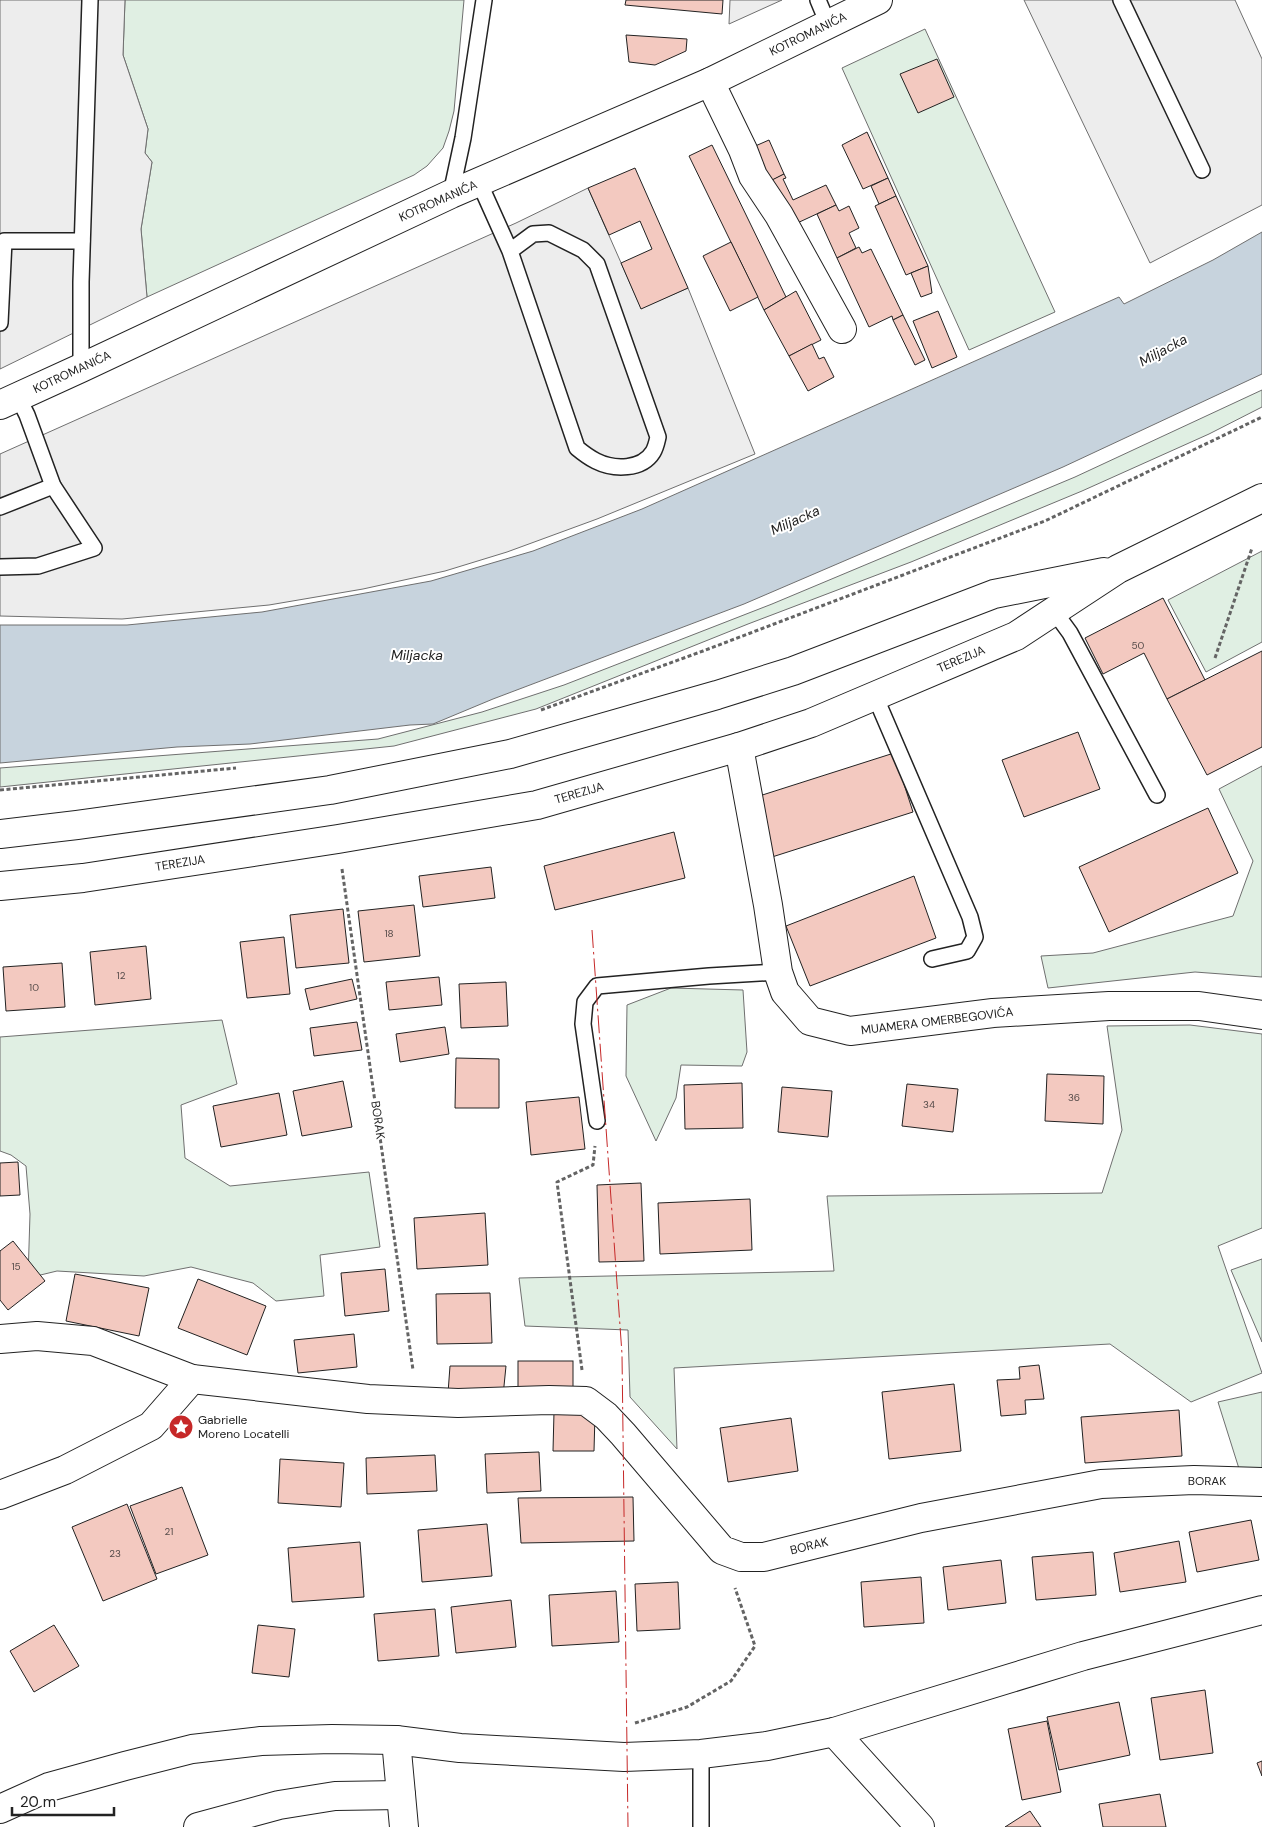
<svg xmlns="http://www.w3.org/2000/svg" width="1262" height="1827" font-family="'DM Sans',sans-serif">
  <rect width="100%" height="100%" fill="#fff"/>
  <g fill="#e0efe3" stroke="#6f6f6f">
    <polygon points="125,0 464,0 454,111 449,131 443,148 427,166 414,175 147,297 141,229 152,162 145,153 148,129 123,55"/>
    <polygon points="925,29 1055,312 969,350 842,68"/>
    <polygon points="1262,390 1262,407 1209,434 1082,491 911,562 748,624 536,709 394,746 0,787 0,768 378,739 482,712 564,685 772,604 1075,477"/>
    <polygon points="1262,551 1262,642 1206,672 1168,600"/>
    <polygon points="1262,766 1262,977 1195,972 1048,988 1041,956 1093,953 1233,916 1253,861 1219,789"/>
    <polygon points="671,988 743,990 747,1052 742,1066 681,1065 676,1098 656,1141 626,1076 627,1005"/>
    <polygon points="222,1020 237,1084 181,1105 185,1158 230,1186 369,1172 380,1247 320,1255 324,1296 276,1301 253,1283 191,1267 144,1276 57,1271 28,1278 30,1214 26,1166 11,1155 0,1151 0,1037"/>
    <polygon points="1190,1025 1262,1034 1262,1228 1218,1246 1262,1373 1191,1402 1110,1344 674,1368 677,1449 630,1397 628,1330 525,1326 519,1278 834,1271 827,1196 1102,1193 1122,1130 1107,1026"/>
    <polygon points="1262,1259 1262,1342 1231,1270"/>
    <polygon points="1262,1392 1262,1474 1241,1475 1218,1402"/>
  </g>
  <g fill="#ededed" stroke="#6f6f6f">
    <polygon points="0,0 125,0 123,55 148,129 145,153 152,162 141,229 147,297 0,369"/>
    <polygon points="730,0 782,0 729,24"/>
    <polygon points="1024,0 1235,0 1262,59 1262,205 1150,263"/>
    <polygon points="588,188 641,308 688,288 755,454 597,519 507,552 445,571 363,589 269,605 122,619 0,616 0,454 516,223"/>
  </g>
  <polygon fill="#c7d3dd" stroke="#6f6f6f" points="1262,232 1262,374 1063,467 744,604 493,699 433,724 410,725 250,744 177,747 0,763 0,625 127,625 262,612 431,581 533,551 642,509 1119,297 1124,304 1213,260"/>
  <g fill="#f3c9c0" stroke="#222">
    <polygon points="626,0 723,0 722,14 625,5"/>
    <polygon points="626,35 687,39 686,51 655,65 629,62"/>
    <polygon points="937,59 954,97 918,113 900,74"/>
    <polygon points="867,132 888,178 863,189 842,145"/>
    <polygon points="769,140 784,174 769,182 753,147"/>
    <polygon points="712,145 786,297 764,310 689,156"/>
    <polygon points="635,168 688,288 641,309 621,263 652,249 640,221 609,235 588,188"/>
    <polygon points="784,174 786,178 783,179 793,200 826,185 836,205 793,225 772,180"/>
    <polygon points="888,178 896,196 879,204 871,186"/>
    <polygon points="896,196 928,266 906,275 875,206"/>
    <polygon points="836,205 839,211 849,206 859,228 849,233 856,248 837,258 817,214"/>
    <polygon points="731,242 758,297 730,311 703,256"/>
    <polygon points="859,247 862,253 871,249 903,315 893,320 892,316 869,327 837,258"/>
    <polygon points="928,266 932,293 921,297 911,273"/>
    <polygon points="796,291 821,340 789,356 764,310"/>
    <polygon points="938,311 957,357 932,368 913,321"/>
    <polygon points="903,315 925,360 915,365 893,320"/>
    <polygon points="812,344 819,359 824,357 834,377 808,391 789,356"/>
    <polygon points="1163,598 1205,680 1167,699 1144,653 1103,674 1085,638"/>
    <polygon points="1262,651 1262,747 1207,775 1167,699"/>
    <polygon points="1078,732 1100,789 1024,817 1002,760"/>
    <polygon points="894,753 913,812 772,857 753,798"/>
    <polygon points="1208,808 1238,873 1109,932 1079,867"/>
    <polygon points="674,832 685,878 555,910 544,866"/>
    <polygon points="491,867 495,898 423,907 419,876"/>
    <polygon points="914,876 936,938 810,986 786,926"/>
    <polygon points="414,905 420,956 364,962 358,911"/>
    <polygon points="343,909 349,963 296,968 290,915"/>
    <polygon points="284,937 290,994 247,998 240,942"/>
    <polygon points="146,946 151,999 95,1005 90,952"/>
    <polygon points="62,963 65,1007 6,1011 3,967"/>
    <polygon points="439,977 442,1005 389,1010 386,982"/>
    <polygon points="352,979 357,999 310,1010 305,989"/>
    <polygon points="506,982 508,1026 461,1028 459,984"/>
    <polygon points="357,1022 362,1050 314,1056 310,1028"/>
    <polygon points="445,1027 449,1054 400,1062 396,1034"/>
    <polygon points="456,1058 499,1059 499,1108 455,1108"/>
    <polygon points="1047,1074 1104,1076 1103,1124 1045,1121"/>
    <polygon points="343,1081 352,1127 302,1136 293,1091"/>
    <polygon points="742,1083 743,1128 685,1129 684,1085"/>
    <polygon points="907,1084 958,1089 953,1132 902,1126"/>
    <polygon points="782,1087 832,1091 828,1137 778,1132"/>
    <polygon points="279,1093 287,1135 221,1147 213,1106"/>
    <polygon points="579,1097 585,1149 531,1155 526,1102"/>
    <polygon points="18,1162 20,1195 0,1196 0,1163"/>
    <polygon points="641,1183 644,1261 599,1262 597,1185"/>
    <polygon points="750,1199 752,1250 660,1254 658,1203"/>
    <polygon points="485,1213 488,1265 417,1269 414,1218"/>
    <polygon points="13,1241 45,1281 8,1310 0,1300 0,1251"/>
    <polygon points="385,1269 389,1311 345,1316 341,1273"/>
    <polygon points="75,1274 149,1288 139,1336 66,1321"/>
    <polygon points="198,1279 266,1306 247,1355 178,1328"/>
    <polygon points="490,1293 492,1343 437,1344 436,1294"/>
    <polygon points="354,1334 357,1367 298,1373 294,1340"/>
    <rect x="518" y="1361" width="55" height="32"/>
    <polygon points="1039,1365 1044,1399 1025,1400 1026,1414 1001,1416 997,1380 1020,1379 1019,1367"/>
    <polygon points="450,1366 506,1366 503,1396 448,1393"/>
    <polygon points="954,1384 961,1451 889,1459 882,1392"/>
    <polygon points="1179,1410 1182,1456 1085,1463 1081,1417"/>
    <polygon points="554,1412 595,1414 594,1451 553,1451"/>
    <polygon points="791,1418 798,1471 728,1482 720,1428"/>
    <polygon points="539,1452 541,1491 487,1493 485,1454"/>
    <polygon points="435,1455 437,1491 367,1494 366,1458"/>
    <polygon points="280,1459 344,1463 341,1507 278,1503"/>
    <polygon points="182,1487 208,1555 156,1574 130,1506"/>
    <polygon points="633,1497 634,1541 521,1543 518,1498"/>
    <polygon points="127,1504 157,1579 103,1601 72,1527"/>
    <polygon points="1251,1520 1259,1560 1197,1572 1189,1532"/>
    <polygon points="487,1524 492,1576 422,1582 418,1530"/>
    <polygon points="1179,1541 1186,1582 1120,1592 1114,1553"/>
    <polygon points="360,1542 364,1597 292,1602 288,1548"/>
    <polygon points="1093,1552 1096,1595 1036,1600 1032,1557"/>
    <polygon points="1001,1560 1006,1603 948,1610 943,1567"/>
    <polygon points="921,1577 924,1623 864,1627 861,1582"/>
    <polygon points="678,1582 680,1629 637,1631 635,1584"/>
    <polygon points="616,1591 619,1642 552,1646 549,1595"/>
    <polygon points="511,1600 516,1647 456,1653 451,1607"/>
    <polygon points="435,1609 439,1656 378,1661 374,1614"/>
    <polygon points="54,1625 79,1666 34,1692 10,1651"/>
    <polygon points="258,1625 295,1629 289,1677 252,1673"/>
    <polygon points="1205,1690 1213,1753 1160,1760 1151,1698"/>
    <polygon points="1119,1702 1130,1755 1059,1770 1047,1717"/>
    <polygon points="1047,1721 1061,1792 1022,1800 1008,1729"/>
    <polygon points="1262,1761 1262,1776 1257,1763"/>
    <polygon points="1160,1794 1166,1827 1103,1827 1099,1804"/>
    <polygon points="1030,1811 1041,1827 1005,1827"/>
  </g>
  <g fill="none" stroke-linecap="round" stroke-linejoin="round">
    <defs>
      <g id="service">
        <polyline points="818,0 828,24"/>
        <polyline points="1121,0 1202,170"/>
        <path d="M479,182L510,251L577,448C583,453 590,458 596,461C614,470 642,470 653,452C656,447 657,441 658,437L597,264L583,250L549,233L533,234L510,251"/>
        <polyline points="451,194 463,138 484,0"/>
        <polyline points="0,323 4,241 82,241"/>
        <polyline points="81,368 81,282 90,0"/>
        <polyline points="0,507 53,486"/>
        <polyline points="0,567 38,566 94,548 53,486 27,415 18,397"/>
        <polyline points="1054,611 1070,633 1157,795"/>
        <polyline points="875,696 970,917 975,937 967,951 932,959"/>
        <polyline points="597,1121 583,1024 585,1002 597,986 709,976 778,972"/>
        <polyline points="701,1754 701,1827"/>
      </g>
      <g id="minor">
        <polyline points="710,82 743,150 753,176 779,215 842,329"/>
        <polyline points="0,405 81,368 451,194 710,82 878,0"/>
        <polyline points="739,747 768,905 778,972 785,992 810,1021 850,1031 993,1013 1109,1006 1199,1006 1262,1015"/>
        <polyline points="0,1339 37,1336 93,1341 192,1379 368,1399 458,1403 549,1400 586,1401 606,1416 623,1434 722,1550 741,1557 764,1557 921,1518 1101,1484 1194,1480 1262,1482"/>
        <polyline points="0,1495 65,1470 151,1426 192,1379"/>
        <polyline points="834,1732 920,1827"/>
        <polyline points="396,1740 404,1827"/>
        <polyline points="198,1827 279,1805 335,1796 401,1795"/>
      </g>
      <g id="secondary">
        <polyline points="0,834 77,825 330,790 510,754 717,695 793,671 994,594 1104,572"/>
        <polyline points="0,886 83,878 338,839 537,805 739,747 811,723 1016,636 1118,569 1262,498"/>
      </g>
      <polyline id="primary" points="0,1809 49,1787 125,1766 192,1749 261,1741 332,1739 396,1740 460,1748 624,1757 701,1754 767,1746 834,1732 1083,1656 1262,1610"/>
    </defs>
    <use href="#service" stroke="#222" stroke-width="18"/>
    <use href="#minor" stroke="#222" stroke-width="30"/>
    <use href="#secondary" stroke="#222" stroke-width="30"/>
    <use href="#primary" stroke="#222" stroke-width="30"/>
    <g stroke="#646464" stroke-width="3" stroke-dasharray="4 2.5" stroke-linecap="butt">
      <polyline points="1215,658 1252,548"/>
      <polyline points="541,710 703,651 1045,521 1262,417"/>
      <polyline points="0,790 236,768"/>
      <polyline points="342,869 413,1370"/>
      <polyline points="582,1370 557,1182 593,1165 595,1146"/>
      <polyline points="635,1723 687,1707 731,1681 755,1646 735,1588"/>
    </g>
    <use href="#service" stroke="#fff" stroke-width="15"/>
    <use href="#minor" stroke="#fff" stroke-width="28"/>
    <use href="#secondary" stroke="#fff" stroke-width="28"/>
    <use href="#primary" stroke="#fff" stroke-width="28"/>
    <polyline stroke="#c62828" stroke-width="1" stroke-dasharray="18 4 2.5 4" stroke-linecap="butt" points="592,930 622,1354 628,1827"/>
  </g>
  <defs>
    <symbol id="sight-disc" viewBox="-11 -11 22 22"><circle r="9.5" fill="#c62828" stroke="#fff"/><path d="M0-6L1.8-2.2L6-1.7L2.9 1.2L3.7 5.4L0 3.3L-3.7 5.4L-2.9 1.2L-6-1.7L-1.8-2.2Z" fill="#fff"/></symbol>
  </defs>
  <g fill-rule="evenodd">
    <use href="#sight-disc" x="167" y="1413" width="28" height="28"/>
  </g>
  <g text-anchor="middle" stroke-width="4" stroke-linejoin="round" paint-order="stroke">
    <g font-size="10" fill="#564c4a">
      <text x="1138" y="649">50</text>
      <text x="389" y="937">18</text>
      <text x="121" y="979">12</text>
      <text x="34" y="991">10</text>
      <text x="1074" y="1101">36</text>
      <text x="929" y="1108">34</text>
      <text x="16" y="1270">15</text>
      <text x="169" y="1535">21</text>
      <text x="115" y="1557">23</text>
    </g>
    <g font-size="12" fill="#222" stroke="#fff">
      <text transform="translate(808 34) rotate(-26)" y="4">KOTROMANIĆA</text>
      <text transform="translate(438 201) rotate(-24)" y="4">KOTROMANIĆA</text>
      <text transform="translate(72 372) rotate(-25)" y="4">KOTROMANIĆA</text>
      <text transform="translate(961 659) rotate(-23)" y="4">TEREZIJA</text>
      <text transform="translate(579 793) rotate(-16)" y="4">TEREZIJA</text>
      <text transform="translate(180 863) rotate(-9)" y="4">TEREZIJA</text>
      <text transform="translate(937 1021) rotate(-7)" y="4">MUAMERA OMERBEGOVIĆA</text>
      <text transform="translate(378 1120) rotate(82)" y="4">BORAK</text>
      <text x="1207" y="1485">BORAK</text>
      <text transform="translate(809 1546) rotate(-14)" y="4">BORAK</text>
    </g>
    <g font-size="12" fill="#222" stroke="#fff" text-anchor="start">
      <text x="198" y="1424">Gabrielle<tspan x="198" dy="14">Moreno Locatelli</tspan></text>
    </g>
    <g font-size="14" font-style="italic" fill="#222" stroke="#fff">
      <text transform="translate(1163 350) rotate(-28)" y="5">Miljacka</text>
      <text transform="translate(795 520) rotate(-24)" y="5">Miljacka</text>
      <text x="417" y="660">Miljacka</text>
    </g>
  </g>
  <path d="M12 1807v8h102v-8" fill="none" stroke="#222222" stroke-width="2.5"/>
  <text x="20" y="1807" font-size="15" fill="#222222" stroke="#ffffff" stroke-width="4" paint-order="stroke">20 m</text>
</svg>
